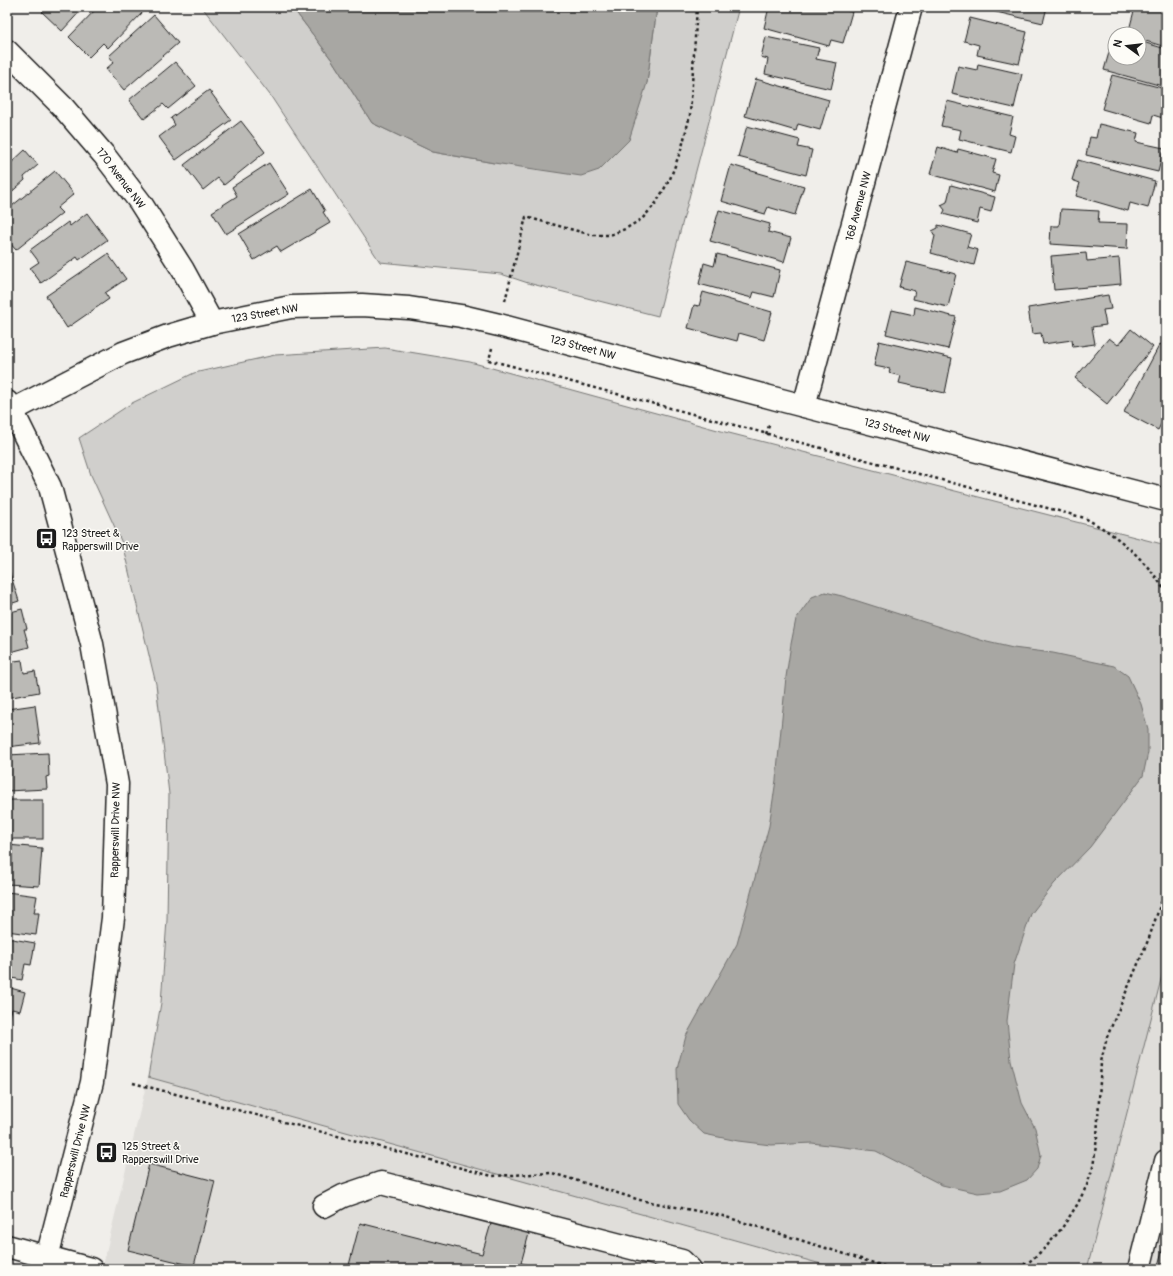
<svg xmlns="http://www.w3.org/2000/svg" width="1173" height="1276" font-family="Pangolin,sans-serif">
  <rect width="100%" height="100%" fill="#f0eeea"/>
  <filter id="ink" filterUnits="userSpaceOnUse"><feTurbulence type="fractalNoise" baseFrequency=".025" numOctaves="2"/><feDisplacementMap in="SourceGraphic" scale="8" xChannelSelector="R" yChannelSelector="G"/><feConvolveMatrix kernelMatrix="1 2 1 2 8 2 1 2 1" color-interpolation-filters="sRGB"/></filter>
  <g filter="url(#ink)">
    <g fill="#e0deda">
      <polygon points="1166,911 1166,1269 1076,1269"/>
      <polygon points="148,1077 841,1269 102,1269"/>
    </g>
    <g fill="#d0cfcc" stroke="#767674">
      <polygon points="202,7 292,7 332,60 372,123 433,152 494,163 647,83 657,7 739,7 658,316 528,283 501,274 380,262 270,95"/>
      <polygon points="385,348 470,362 725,432 1166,545 1166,960 1087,1269 839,1269 148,1077 161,1003 167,920 169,794 156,684 122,543 91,475 79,438 132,403 194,373 275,355"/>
    </g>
    <g fill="#a8a7a3" stroke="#706f6d">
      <polygon points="292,7 657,7 647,83 629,140 599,170 581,176 494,163 433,152 372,123 332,60"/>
      <polygon points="825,592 842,596 987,642 1013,648 1053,653 1114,666 1128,676 1141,704 1148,729 1148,752 1143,776 1090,847 1054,884 1031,914 1014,964 1007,1021 1011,1060 1022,1103 1035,1128 1041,1155 1037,1169 1027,1180 1000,1191 978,1193 942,1185 876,1151 812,1143 771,1145 738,1141 704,1134 689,1120 678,1104 677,1069 686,1036 737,944 769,826 776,780 786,677 791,644 796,619 812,597"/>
    </g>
    <g fill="#bbbab6" stroke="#1c1c1c">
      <polygon points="47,7 84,7 62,31 42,12"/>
      <polygon points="98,7 142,7 145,10 108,48 103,43 89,57 69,37"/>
      <polygon points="769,7 835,7 852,12 843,43 831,40 829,46 764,28"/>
      <polygon points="975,7 1047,7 1043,23"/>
      <polygon points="1135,7 1157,7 1166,10 1166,47 1139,39 1139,34 1128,34"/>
      <polygon points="154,15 178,43 124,90 106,69 114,62 109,56"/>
      <polygon points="970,18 1027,32 1019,64 977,55 979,45 964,41"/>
      <polygon points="766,37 819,48 816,59 837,63 831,89 765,74 768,59 761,57"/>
      <polygon points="1139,41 1166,49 1166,87 1104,70 1110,49 1115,51 1115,58 1139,58"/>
      <polygon points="175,62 196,86 168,109 163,104 144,119 129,100"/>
      <polygon points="978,64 1022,74 1014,108 952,94 958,66 977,70"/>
      <polygon points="1112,75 1166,89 1166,119 1153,115 1151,123 1102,109"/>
      <polygon points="756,79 829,100 820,130 798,124 796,131 745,116"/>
      <polygon points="209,90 231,120 176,160 159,137 175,125 171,118"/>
      <polygon points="947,101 1013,117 1009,134 1015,136 1011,152 959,139 961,130 941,126"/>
      <polygon points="241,121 265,152 224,185 218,178 203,190 184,165"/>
      <polygon points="1099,124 1138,133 1136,142 1164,148 1158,172 1086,155 1090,137 1096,138"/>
      <polygon points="747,126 800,140 798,147 812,150 806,175 738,157"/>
      <polygon points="938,147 957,153 958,149 996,159 992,173 999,175 995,192 930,174"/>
      <polygon points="25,150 38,165 24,177 25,180 7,196 7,158 11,163"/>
      <polygon points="1078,160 1155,181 1148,208 1130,203 1128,211 1076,196 1080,183 1072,180"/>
      <polygon points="269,163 289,194 226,234 212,212 237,196 232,187"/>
      <polygon points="731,165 804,186 795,215 768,207 765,214 721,201"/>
      <polygon points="55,171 74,194 57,208 62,213 16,250 7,240 7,210"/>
      <polygon points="951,185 995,197 991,212 980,209 977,223 943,214 945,210 941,205 947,202"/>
      <polygon points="312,189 325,211 323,212 330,223 281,252 277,246 254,260 239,234"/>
      <polygon points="1061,209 1099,211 1098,223 1128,224 1127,249 1050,244 1051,226 1059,226"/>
      <polygon points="719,210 770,224 768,232 791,238 784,262 710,241"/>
      <polygon points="87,213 107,240 79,260 77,257 41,283 30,268 39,262 30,250 68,222 70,226"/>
      <polygon points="938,225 971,234 967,247 978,250 974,265 931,253 935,236 932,231 938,228"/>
      <polygon points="1086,253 1087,261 1119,258 1121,284 1054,290 1051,256"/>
      <polygon points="108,254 126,279 105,293 109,299 67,328 46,296"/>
      <polygon points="717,254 780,270 774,297 754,292 752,298 699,284 704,263 714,266"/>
      <polygon points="906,262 956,274 948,307 913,299 915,291 899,287"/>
      <polygon points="703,292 772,312 764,340 739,333 737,341 688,328 694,305 699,306"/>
      <polygon points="1108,295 1111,309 1103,310 1106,325 1092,327 1095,344 1073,347 1072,340 1043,344 1041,333 1032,334 1028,308"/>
      <polygon points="915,307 956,317 948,349 886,334 892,310 914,315"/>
      <polygon points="1131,329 1153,347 1107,404 1075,378 1109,338 1118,345"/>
      <polygon points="879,341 952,358 945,393 899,383 901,376 889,373 890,369 874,366"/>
      <polygon points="1160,344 1166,347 1166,414 1158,430 1124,412"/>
      <polygon points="7,564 19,601 7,605"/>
      <polygon points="22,609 27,629 24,629 29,647 7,653 7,613"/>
      <polygon points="22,660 24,673 35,671 39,692 7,698 7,662"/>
      <polygon points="35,705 40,743 7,747 7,709"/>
      <polygon points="48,753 49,776 46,777 47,789 7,791 7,755"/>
      <rect x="7" y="800" width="36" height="39"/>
      <polygon points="7,845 42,848 39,886 7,884"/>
      <polygon points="7,892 37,896 34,913 39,913 36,935 7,931"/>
      <polygon points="7,938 35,943 31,965 25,964 22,980 7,977"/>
      <polygon points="7,987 25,992 20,1011 12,1009 8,1025"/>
      <polygon points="149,1164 215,1181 194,1266 128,1250"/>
      <polygon points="492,1220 530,1230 521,1263 543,1269 348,1269 360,1223 482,1254"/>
      <polygon points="1166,1237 1166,1269 1157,1269"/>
    </g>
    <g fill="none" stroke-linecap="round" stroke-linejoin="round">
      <defs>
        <g id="minor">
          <polyline points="7,51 62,106 104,155 140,202 183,270 212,323"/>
          <polyline points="7,402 12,410 50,487 92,644 117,784 113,918 92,1082 44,1269"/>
          <polyline points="804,406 911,7"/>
          <polyline points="7,413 123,353 168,336 212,323 291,307 362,305 409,308 461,316 499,325 777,399 1166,500"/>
          <polyline points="324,1206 343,1196 381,1183 682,1261 690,1269"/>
          <polyline points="7,1246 91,1269"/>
          <polyline points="1139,1269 1166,1161"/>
        </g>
      </defs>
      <use href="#minor" stroke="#1c1c1c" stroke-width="25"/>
      <g stroke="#1c1c1c" stroke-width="2.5" stroke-dasharray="3 3" stroke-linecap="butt">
        <polyline points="505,301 526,217 592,235 610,235 625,229 642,219 656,203 670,179 682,147 690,115 697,7"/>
        <path d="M492,348L489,360L1085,518C1095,524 1105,529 1114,536C1134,551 1154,571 1166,593"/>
        <polyline points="766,434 770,423"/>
        <polyline points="133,1083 492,1176 552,1173 640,1200 723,1216 893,1269"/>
        <polyline points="1013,1269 1029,1262 1046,1247 1062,1228 1077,1205 1087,1185 1093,1167 1097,1138 1101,1062 1107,1037 1149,938 1166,888"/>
      </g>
      <use href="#minor" stroke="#fdfcf7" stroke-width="22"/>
    </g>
  </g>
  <defs>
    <symbol id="bus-square" viewBox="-11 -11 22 22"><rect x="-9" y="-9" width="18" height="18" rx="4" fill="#1c1c1c" stroke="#fdfcf7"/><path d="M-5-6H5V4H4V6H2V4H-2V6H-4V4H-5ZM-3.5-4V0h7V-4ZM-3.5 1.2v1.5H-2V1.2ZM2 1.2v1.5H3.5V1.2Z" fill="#fff"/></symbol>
  </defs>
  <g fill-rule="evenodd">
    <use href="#bus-square" x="34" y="526" width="25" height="25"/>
    <use href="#bus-square" x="94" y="1140" width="25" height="25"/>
  </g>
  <g text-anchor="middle" stroke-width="3" stroke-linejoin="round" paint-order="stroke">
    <g font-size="11" fill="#1c1c1c" stroke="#fdfcf7">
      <text transform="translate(121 178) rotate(53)" y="4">170 Avenue NW</text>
      <text transform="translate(858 206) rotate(-75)" y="4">168 Avenue NW</text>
      <text transform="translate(265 313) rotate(-10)" y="4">123 Street NW</text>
      <text transform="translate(583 347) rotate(15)" y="4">123 Street NW</text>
      <text transform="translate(897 430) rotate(15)" y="4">123 Street NW</text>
      <text transform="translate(115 830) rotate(-89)" y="4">Rapperswill Drive NW</text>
      <text transform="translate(75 1151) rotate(-76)" y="4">Rapperswill Drive NW</text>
    </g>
    <g font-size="11" fill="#1c1c1c" stroke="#fdfcf7" text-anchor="start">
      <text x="62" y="537">123 Street &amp;<tspan x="62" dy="13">Rapperswill Drive</tspan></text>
      <text x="122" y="1150">125 Street &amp;<tspan x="122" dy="13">Rapperswill Drive</tspan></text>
    </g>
  </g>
  <rect width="1173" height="1276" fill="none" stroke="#fdfcf7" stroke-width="24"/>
  <rect x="12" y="12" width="1149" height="1252" fill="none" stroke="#1c1c1c" stroke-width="1.5" filter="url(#ink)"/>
  <g transform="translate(1127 46) rotate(285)"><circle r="19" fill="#fdfcf7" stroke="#a3a29f"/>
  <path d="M0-3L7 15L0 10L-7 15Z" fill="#1c1c1c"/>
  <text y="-6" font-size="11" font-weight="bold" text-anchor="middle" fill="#1c1c1c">N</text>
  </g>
</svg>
